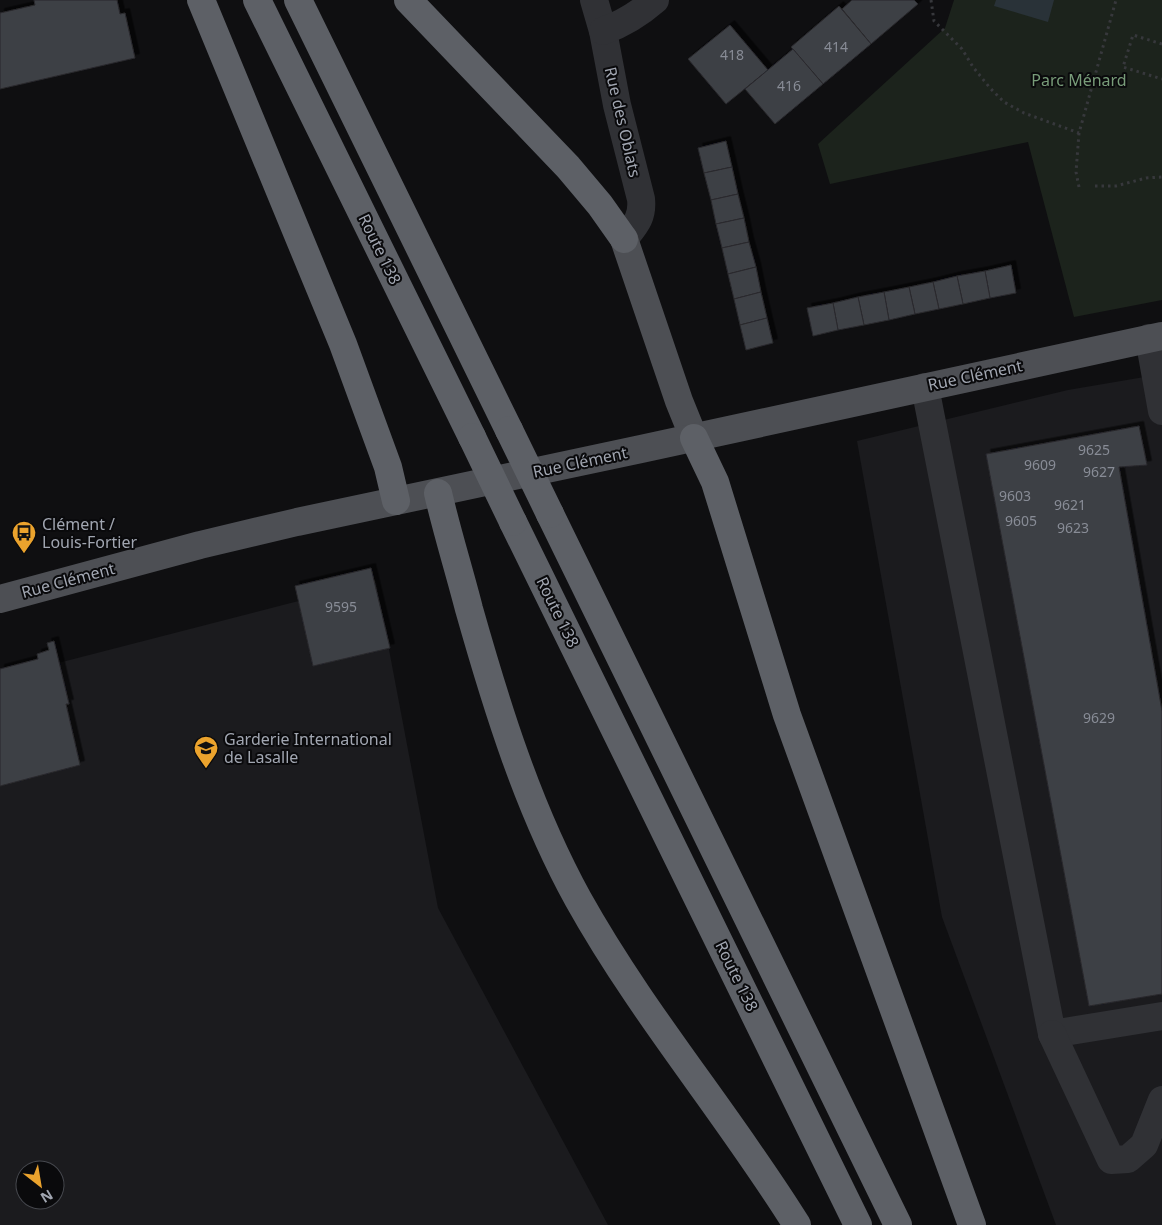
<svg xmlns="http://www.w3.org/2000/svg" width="1162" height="1225" font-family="'Noto Sans',sans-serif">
  <defs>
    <filter id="shadow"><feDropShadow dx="4.5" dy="-4.5" stdDeviation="0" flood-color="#0009"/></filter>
  </defs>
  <rect width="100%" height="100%" fill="#0f0f11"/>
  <g fill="#1b1b1e" fill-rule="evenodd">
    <polygon points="1162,374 1162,1225 1056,1225 942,917 857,441 1068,390"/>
    <path d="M376,581L438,908L608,1225H0V678ZM25,1170H55V1200H25Z"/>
  </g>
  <polygon fill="#1c231c" points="954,0 1162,0 1162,300 1074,317 1028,142 830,184 818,144 945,28"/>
  <polygon fill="#293238" points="996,0 1054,0 1048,22 994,6"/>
  <g fill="#3e3f44" stroke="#29292d" filter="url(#shadow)">
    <polygon points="34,0 117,0 120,14 125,13 135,58 0,89 0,13 35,5"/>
    <polygon points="852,0 914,0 918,4 871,44 842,9"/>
    <polygon points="839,6 871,44 823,84 791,47"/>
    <polygon points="730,25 768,70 726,104 688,59"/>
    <polygon points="793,49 823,84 775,124 745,89"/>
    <polygon points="726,141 732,167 704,173 698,148"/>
    <polygon points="732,167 738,194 711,200 704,173"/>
    <polygon points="738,194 744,218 716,224 711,200"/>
    <polygon points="744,218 749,242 722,248 716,224"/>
    <polygon points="749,242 756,267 728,274 722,248"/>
    <polygon points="1011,265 1016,293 990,298 985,271"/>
    <polygon points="756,267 761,292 734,299 728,274"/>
    <polygon points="985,271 990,298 963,304 957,276"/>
    <polygon points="957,276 963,304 939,309 933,282"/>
    <polygon points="933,282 939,309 915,314 909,287"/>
    <polygon points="909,287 915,314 889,320 884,292"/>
    <polygon points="761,292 767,318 740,325 734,299"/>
    <polygon points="884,292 889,320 864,325 858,297"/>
    <polygon points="858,297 864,325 838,330 833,303"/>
    <polygon points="833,303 838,330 813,336 807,308"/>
    <polygon points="767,318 773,343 746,350 740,325"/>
    <polygon points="1139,426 1147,465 1119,467 1162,711 1162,994 1089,1006 986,454"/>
    <polygon points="371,568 390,648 313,666 295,586"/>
    <polygon points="54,641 69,704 66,704 80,765 0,786 0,669 38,659 37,654 49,650 47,643"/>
  </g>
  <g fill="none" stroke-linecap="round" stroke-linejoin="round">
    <g stroke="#37383c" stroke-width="3" stroke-dasharray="2.5 4" stroke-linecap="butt">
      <polyline points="931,0 934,21 962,49 973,67 990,88 1004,102 1024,113 1079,133"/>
      <polyline points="1162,44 1133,35 1123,67 1162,79"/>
      <polyline points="1095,186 1116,186 1146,178 1162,177"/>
      <polyline points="1079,187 1076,172 1079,133 1116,0"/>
    </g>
    <g stroke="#303135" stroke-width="28">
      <path d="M594,0L603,31L617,105L641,199C643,218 635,225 624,239"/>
      <path d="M603,31C623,24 639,14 655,0"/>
      <polyline points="1149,338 1162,411"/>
      <polyline points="925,387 1052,1034 1162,1016"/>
      <polyline points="1052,1034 1111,1160 1128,1159 1144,1145 1162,1100"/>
    </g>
    <g stroke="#4d4f54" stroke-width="28">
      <polyline points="624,239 679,401 694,438"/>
      <polyline points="0,599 200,545 297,522 641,449 1162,336"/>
    </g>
    <g stroke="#5d6066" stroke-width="28">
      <polyline points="201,0 343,344 388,467 396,501"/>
      <polyline points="257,0 472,437"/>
      <polyline points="298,0 509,430"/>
      <polyline points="408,0 568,167 600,205 624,239"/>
      <polyline points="694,438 715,482 787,715 972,1225"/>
      <path d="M438,493C447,532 459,570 469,609C497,708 528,808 578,899C642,1014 728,1114 797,1225"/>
      <polyline points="550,514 898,1225"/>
      <polyline points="513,522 858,1225"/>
    </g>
    <g stroke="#5d6066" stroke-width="28">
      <polyline points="509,430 550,514"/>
      <polyline points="472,437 513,522"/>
    </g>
  </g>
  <defs>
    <symbol id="bus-pin" viewBox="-11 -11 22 30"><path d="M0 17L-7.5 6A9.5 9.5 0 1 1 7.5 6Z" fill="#eba32d" stroke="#0a0a0c"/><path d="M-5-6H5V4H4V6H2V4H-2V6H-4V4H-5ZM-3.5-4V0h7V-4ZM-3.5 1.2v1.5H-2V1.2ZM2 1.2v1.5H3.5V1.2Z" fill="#111"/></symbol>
    <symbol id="school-pin" viewBox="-11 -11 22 30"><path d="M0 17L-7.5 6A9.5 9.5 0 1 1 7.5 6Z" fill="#eba32d" stroke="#0a0a0c"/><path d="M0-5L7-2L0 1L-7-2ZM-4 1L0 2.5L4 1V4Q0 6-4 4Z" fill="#111"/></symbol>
  </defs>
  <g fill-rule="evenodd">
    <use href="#bus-pin" x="10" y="519" width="28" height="38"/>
    <use href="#school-pin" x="192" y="734" width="28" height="38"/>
  </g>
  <g text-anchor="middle" stroke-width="4" stroke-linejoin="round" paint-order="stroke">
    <g font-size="14" fill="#888c96">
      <text x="836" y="52">414</text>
      <text x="732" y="60">418</text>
      <text x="789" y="91">416</text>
      <text x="1094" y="455">9625</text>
      <text x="1040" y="470">9609</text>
      <text x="1099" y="477">9627</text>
      <text x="1015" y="501">9603</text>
      <text x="1070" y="510">9621</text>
      <text x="1021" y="526">9605</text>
      <text x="1073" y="533">9623</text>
      <text x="341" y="612">9595</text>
      <text x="1099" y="723">9629</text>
    </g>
    <g font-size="16" fill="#789c79" stroke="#0a0a0c">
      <text x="1079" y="86">Parc Ménard</text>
    </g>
    <g font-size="16" fill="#a1a6b1" stroke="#0a0a0c">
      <text transform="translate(623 122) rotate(77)" y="6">Rue des Oblats</text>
      <text transform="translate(380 249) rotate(64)" y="6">Route 138</text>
      <text transform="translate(975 375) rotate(-12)" y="6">Rue Clément</text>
      <text transform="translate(580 462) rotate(-12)" y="6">Rue Clément</text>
      <text transform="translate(68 580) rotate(-15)" y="6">Rue Clément</text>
      <text transform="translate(558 612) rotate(64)" y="6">Route 138</text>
      <text transform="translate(737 976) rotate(64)" y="6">Route 138</text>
    </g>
    <g font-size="16" fill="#a1a6b1" stroke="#0a0a0c" text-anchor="start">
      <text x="42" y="530">Clément /<tspan x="42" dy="18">Louis-Fortier</tspan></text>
      <text x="224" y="745">Garderie International<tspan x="224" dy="18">de Lasalle</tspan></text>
    </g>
  </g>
  <g transform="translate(40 1185) rotate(149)"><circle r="24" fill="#0a0a0c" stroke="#46484e"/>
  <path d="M0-4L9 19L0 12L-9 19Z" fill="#eba32d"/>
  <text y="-8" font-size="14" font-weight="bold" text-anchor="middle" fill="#a1a6b1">N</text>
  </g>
</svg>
